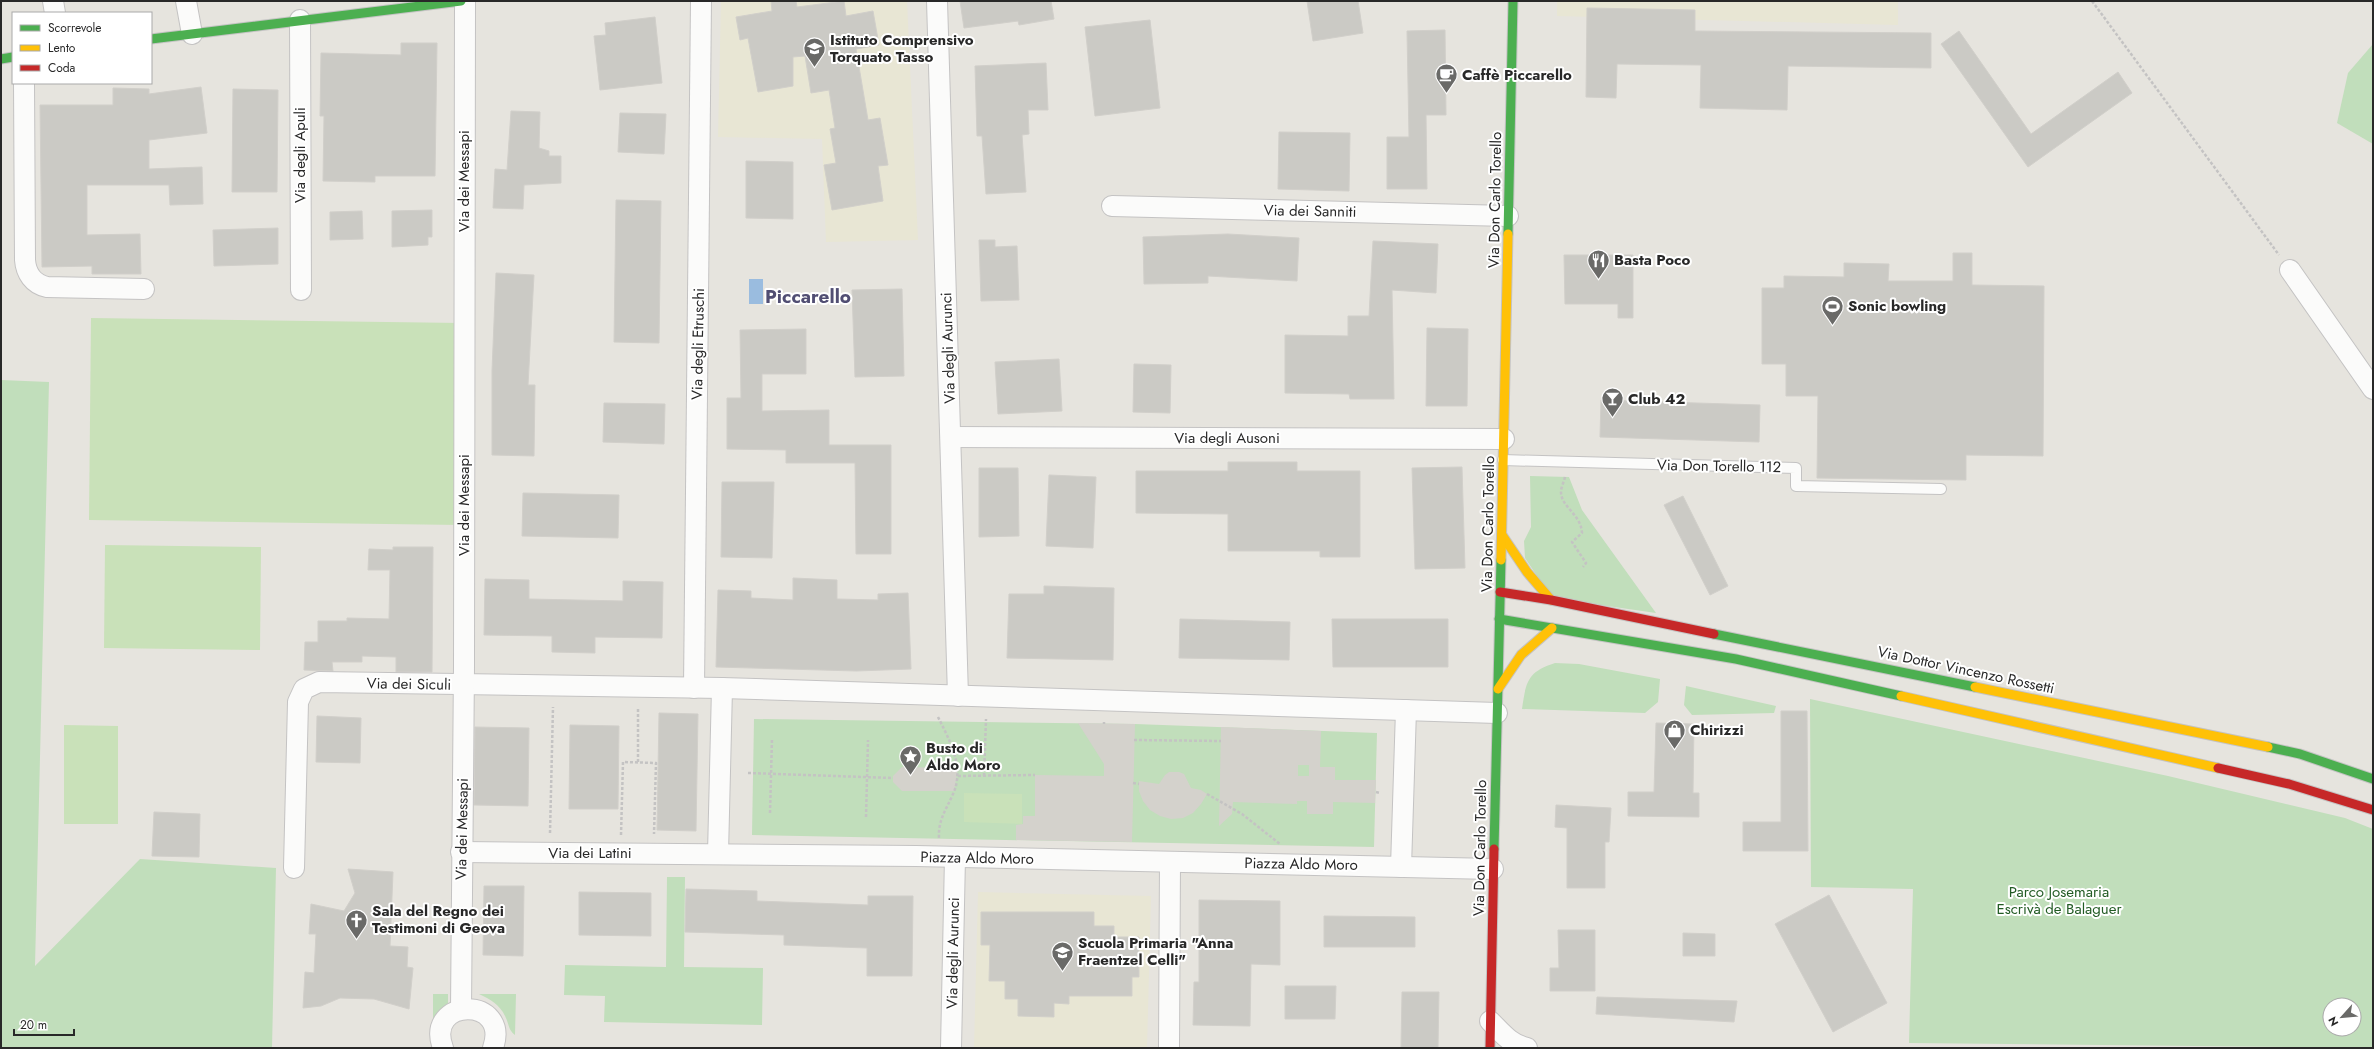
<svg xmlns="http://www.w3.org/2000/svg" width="2374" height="1049" font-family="Jost,sans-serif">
  <rect width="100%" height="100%" fill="#e6e4de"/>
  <g fill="#e8e6d4">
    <polygon points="721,1 907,1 918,240 826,242 822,139 718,137"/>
    <polygon points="1557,1 1898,1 1898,25 1557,16"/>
    <polygon points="978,892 1151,896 1147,1048 974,1048"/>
  </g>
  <g fill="#c1debb" fill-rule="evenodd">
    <polygon points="2373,44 2373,144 2337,123 2348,73"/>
    <polygon points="1,380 49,382 35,966 140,859 276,868 272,1048 1,1048"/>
    <polygon points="1530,476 1569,477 1582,510 1656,613 1552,598 1525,558 1524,541 1531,527"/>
    <path d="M1555,663L1579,664L1660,679L1658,702L1645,713L1522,709C1526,682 1527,672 1555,663Z"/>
    <polygon points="1686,686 1776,706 1774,713 1692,715 1684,705"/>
    <path d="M1810,699L2168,776L2345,818L2373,829V1048L1909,1043L1913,889L1811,887ZM2330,1005H2354V1029H2330Z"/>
    <polygon points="754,719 1135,724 1377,733 1374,847 752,835"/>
    <polygon points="667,877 685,877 684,967 763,968 762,1025 604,1022 605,996 564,995 565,965 666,967"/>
    <polygon points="433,994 448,994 448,1003 433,1027"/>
    <path d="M479,994H516L515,1035C508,1030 509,1023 505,1016C500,1005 490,999 479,994Z"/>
  </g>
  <g fill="#c9e1b9">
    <polygon points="91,318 462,323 461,525 89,520"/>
    <polygon points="105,545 261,547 260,650 104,648"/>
    <polygon points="64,725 118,726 118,824 64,824"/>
    <polygon points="964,793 1022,794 1022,824 964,822"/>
  </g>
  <g fill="#d4d2cc" fill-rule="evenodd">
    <polygon points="1078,723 1135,724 1132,842 1016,840 1016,825 1023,824 1023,816 1035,816 1035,775 1104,776 1104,764"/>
    <path d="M1221,727L1321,731L1320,767H1335V780H1376L1375,803L1333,802V814H1307V801H1297V804L1233,802L1232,814L1219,826ZM1298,765H1309V776H1298Z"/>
    <polygon points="902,767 958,768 954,791 902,791 893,782 893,776"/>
    <polygon points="1169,772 1179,772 1184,774 1191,788 1201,790 1207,794 1201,804 1193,813 1183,818 1171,819 1160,816 1150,810 1143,801 1139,791 1139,781 1159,784 1165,775"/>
  </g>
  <rect fill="#9abcdf" x="749" y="279" width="14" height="25"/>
  <g fill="#cbcac5" stroke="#d1cfca">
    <polygon points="771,1 796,1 797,7 844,1 846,16 873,11 879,45 856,49 868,120 880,118 888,165 878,166 883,201 832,210 824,165 836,163 830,129 835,128 829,90 811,93 805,56 793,57 793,86 758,92 748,38 740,40 736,17 772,11"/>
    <polygon points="960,1 1051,1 1054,19 1019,25 1018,21 964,28"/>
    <polygon points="1307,1 1358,1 1363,33 1313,41"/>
    <polygon points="1587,8 1695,10 1695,31 1931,33 1931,68 1788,66 1787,110 1700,108 1701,65 1617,64 1616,98 1586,97"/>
    <polygon points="655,17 662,83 600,90 594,36 606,35 605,23"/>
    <polygon points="1150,20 1160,108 1095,116 1085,27"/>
    <polygon points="1445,30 1446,115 1426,115 1427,189 1387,189 1387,137 1409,137 1407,31"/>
    <polygon points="1959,31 2031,134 2118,72 2132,93 2028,167 1941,44"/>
    <polygon points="401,43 437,43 435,176 375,176 375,182 323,181 324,116 320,116 321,53 401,55"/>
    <polygon points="1046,63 1048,110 1028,110 1029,134 1022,135 1026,192 986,194 982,136 977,136 975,66"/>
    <polygon points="201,87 207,133 149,140 149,169 202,167 203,204 170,205 169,185 87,185 87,235 140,234 141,274 92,274 92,266 42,267 40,105 113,105 113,88 149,89 149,94"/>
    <polygon points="233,89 278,90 277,192 232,192"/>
    <polygon points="511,111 540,112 539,148 549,151 549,156 561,156 561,183 524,185 523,209 493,208 495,169 507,170"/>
    <polygon points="620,113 666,114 664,154 618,152"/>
    <polygon points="1279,132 1350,133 1349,191 1278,189"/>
    <polygon points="746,161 793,162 793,219 746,218"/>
    <polygon points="616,200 661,201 659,343 614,342"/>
    <polygon points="432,210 432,237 428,237 428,245 392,247 392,211"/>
    <polygon points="362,211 363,239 330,240 330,212"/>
    <polygon points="278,228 278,264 214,266 213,230"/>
    <polygon points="1228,234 1299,238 1297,281 1208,276 1208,283 1144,284 1143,237"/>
    <polygon points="979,240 995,240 995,247 1017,246 1019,300 981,301"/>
    <polygon points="1373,241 1438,244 1436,293 1392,290 1394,399 1350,399 1349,394 1285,393 1285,335 1348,336 1348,316 1369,316"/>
    <polygon points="1953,253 1972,253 1972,285 2044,286 2043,456 1966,455 1966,480 1817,478 1818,396 1786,396 1786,364 1762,364 1762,288 1784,288 1784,276 1844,277 1844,263 1889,264 1888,281 1953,281"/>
    <polygon points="1564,255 1633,255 1633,318 1618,318 1618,304 1565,304"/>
    <polygon points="496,273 534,275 528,385 535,385 534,456 492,455 492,371"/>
    <polygon points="902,289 904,376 855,377 852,290"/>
    <polygon points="1427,328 1468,329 1467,406 1426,406"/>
    <polygon points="806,329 806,374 762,374 762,411 829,410 829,445 891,445 891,554 856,554 855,463 786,463 786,450 727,449 727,398 741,398 740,330"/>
    <polygon points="1059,359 1062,411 998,414 995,362"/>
    <polygon points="1134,364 1171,365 1170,413 1133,412"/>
    <polygon points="1601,400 1760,405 1759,442 1600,437"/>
    <polygon points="604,403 665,404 664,444 603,442"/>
    <polygon points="1228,462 1297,462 1297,471 1360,471 1360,557 1320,557 1320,551 1228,551 1228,514 1136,513 1136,471 1228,471"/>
    <polygon points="1462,467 1465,568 1415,569 1412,468"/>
    <polygon points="979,468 1018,468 1019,536 979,537"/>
    <polygon points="1049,475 1096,477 1093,548 1046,546"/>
    <polygon points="722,482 774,482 772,558 721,557"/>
    <polygon points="523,493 619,495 618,538 522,536"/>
    <polygon points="1683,496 1728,586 1710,595 1664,505"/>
    <polygon points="393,547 433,547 432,672 396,672 396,657 362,656 362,662 332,662 333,671 304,670 305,642 318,642 318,621 347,621 347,618 389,619 390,570 368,570 369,549 393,550"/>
    <polygon points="793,578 837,580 837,599 878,600 878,594 908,593 911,669 856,671 716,667 718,590 751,591 751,598 793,600"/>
    <polygon points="485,579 529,580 529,599 623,601 623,581 663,582 662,638 595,637 595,653 552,652 552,636 484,635"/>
    <polygon points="1044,586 1114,588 1113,660 1007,658 1009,594 1044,594"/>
    <polygon points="1180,619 1290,622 1289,660 1179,658"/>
    <polygon points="1332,619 1448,619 1448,667 1333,667"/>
    <polygon points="1781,711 1807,711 1808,851 1743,851 1743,822 1781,822"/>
    <polygon points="659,713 698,714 696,831 657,830"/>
    <polygon points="317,716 361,718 360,763 316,762"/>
    <polygon points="1656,723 1694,724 1693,793 1699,793 1699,817 1628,816 1628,792 1654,792"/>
    <polygon points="570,725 619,726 618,809 569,809"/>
    <polygon points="475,727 529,728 528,806 474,805"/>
    <polygon points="1556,805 1611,808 1609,842 1605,842 1605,888 1567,888 1567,828 1555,827"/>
    <polygon points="154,812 200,814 199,857 152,856"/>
    <polygon points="348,869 393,872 390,946 408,947 407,967 413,968 409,1009 374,999 340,998 321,1006 303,1008 305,972 314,973 316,934 309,934 311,904 344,911 355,893"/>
    <polygon points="484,886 524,886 523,956 483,955"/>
    <polygon points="686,889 757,891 757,901 868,905 868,896 913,896 912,976 867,976 867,948 784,945 784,935 685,932"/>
    <polygon points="579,892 651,893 651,936 579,935"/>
    <polygon points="1829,895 1887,1003 1833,1032 1775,924"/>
    <polygon points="1199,900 1280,901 1280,965 1251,964 1250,1026 1193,1025 1194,982 1199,982"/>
    <polygon points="981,912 1094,912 1094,926 1114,926 1114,937 1139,937 1139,977 1132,977 1132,996 1069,996 1069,1004 1054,1003 1054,1017 1018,1016 1018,999 1005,999 1005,981 989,981 990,945 981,945"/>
    <polygon points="1324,916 1415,917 1415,947 1324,947"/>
    <polygon points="1558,930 1595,930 1595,991 1550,991 1550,968 1559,968"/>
    <polygon points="1683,933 1715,934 1715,956 1683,956"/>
    <polygon points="1285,986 1336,986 1335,1019 1285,1019"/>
    <polygon points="1402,992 1439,992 1438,1048 1401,1048"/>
    <polygon points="1597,997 1737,1001 1734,1022 1596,1014"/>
  </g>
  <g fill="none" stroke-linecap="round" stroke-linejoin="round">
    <defs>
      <polyline id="lane" points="1503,460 1796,468 1796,486 1941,489"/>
      <g id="street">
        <polyline points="53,1 55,13"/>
        <polyline points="186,1 192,34"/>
        <polyline points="937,1 958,696"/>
        <polyline points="300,20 301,290"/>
        <path d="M24,83L25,260C26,273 33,284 47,287L144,289"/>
        <polyline points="1112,206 1508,216"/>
        <polyline points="2290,270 2373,389"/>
        <polyline points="951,437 1504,439"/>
        <polyline points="694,688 701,1"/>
        <polyline points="461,852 916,856 1493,869"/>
        <polyline points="718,854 722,688"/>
        <polyline points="1401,867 1406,710"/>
        <polyline points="294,868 298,702 304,689 319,682 722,688 1497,713"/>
        <polyline points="461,1009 464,666 465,1"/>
        <path d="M1490,1021C1502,1033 1510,1044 1527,1048"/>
        <path d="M443,1048C424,997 511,996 493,1048"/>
        <polyline points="951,1048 955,857"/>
        <polyline points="1169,1048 1170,862"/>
      </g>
      <g id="fast">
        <polyline points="151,39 461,1"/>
        <polyline points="1,59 13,57"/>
        <polyline points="1508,234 1513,1"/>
        <polyline points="1499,619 1736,659 1901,696"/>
        <polyline points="1714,634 1975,687"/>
        <polyline points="2268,747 2300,754 2373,779"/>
        <polyline points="1494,849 1501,560"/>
      </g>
      <g id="slow">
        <polyline points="1502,535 1527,572 1551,600"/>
        <polyline points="1501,560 1508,234"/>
        <polyline points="1975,687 2268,747"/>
        <polyline points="1498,689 1521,655 1552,628"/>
        <polyline points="1901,696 2218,768"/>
      </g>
      <g id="jam">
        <polyline points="1500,592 1551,600 1714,634"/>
        <polyline points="2218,768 2289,784 2373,810"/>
        <polyline points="1490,1048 1494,849"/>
      </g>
    </defs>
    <use href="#lane" stroke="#c4c3c3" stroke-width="12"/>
    <use href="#street" stroke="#c4c3c3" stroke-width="22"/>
    <use href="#fast" stroke="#c4c3c3" stroke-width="11"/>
    <use href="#slow" stroke="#c4c3c3" stroke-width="11"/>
    <use href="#jam" stroke="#c4c3c3" stroke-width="11"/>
    <g stroke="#c4c3c3" stroke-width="2.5" stroke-dasharray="3 2" stroke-linecap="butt">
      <polyline points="2092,1 2279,255"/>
      <path d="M1565,477C1564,482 1561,487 1561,492C1561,507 1581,514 1582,533L1572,542L1586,563L1583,567"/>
      <path d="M938,717C950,741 965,768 953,794C946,810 938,820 939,838"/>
      <polyline points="1104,724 1104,722"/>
      <polyline points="1134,740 1221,741"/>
      <polyline points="638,762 638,709"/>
      <polyline points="748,773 893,778"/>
      <polyline points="958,776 1035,775"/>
      <polyline points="984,776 986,719"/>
      <polyline points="1133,783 1139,784"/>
      <polyline points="1376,792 1380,793"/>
      <polyline points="1207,794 1242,814 1280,844"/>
      <polyline points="770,813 772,739"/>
      <polyline points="866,817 868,740"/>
      <polyline points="550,833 553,707"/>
      <polyline points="621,835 623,762 656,763 654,834"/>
    </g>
    <use href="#lane" stroke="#fbfbfa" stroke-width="10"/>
    <use href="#street" stroke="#fbfbfa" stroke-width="20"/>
    <use href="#fast" stroke="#4caf50" stroke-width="9"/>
    <use href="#slow" stroke="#ffc107" stroke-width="9"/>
    <use href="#jam" stroke="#c62828" stroke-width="9"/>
  </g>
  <defs>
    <symbol id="school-pin" viewBox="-11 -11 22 30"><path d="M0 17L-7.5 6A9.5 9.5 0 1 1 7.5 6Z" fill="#6a6a68" stroke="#fff"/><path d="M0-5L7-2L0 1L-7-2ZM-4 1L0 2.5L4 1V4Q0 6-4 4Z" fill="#fff"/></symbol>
    <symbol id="cafe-pin" viewBox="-11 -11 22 30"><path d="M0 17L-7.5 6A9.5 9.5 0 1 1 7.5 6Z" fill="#6a6a68" stroke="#fff"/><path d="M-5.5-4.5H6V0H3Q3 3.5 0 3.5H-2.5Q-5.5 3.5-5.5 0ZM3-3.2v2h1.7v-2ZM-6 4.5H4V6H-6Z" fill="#fff"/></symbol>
    <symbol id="restaurant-pin" viewBox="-11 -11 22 30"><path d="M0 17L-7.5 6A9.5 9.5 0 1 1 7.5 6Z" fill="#6a6a68" stroke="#fff"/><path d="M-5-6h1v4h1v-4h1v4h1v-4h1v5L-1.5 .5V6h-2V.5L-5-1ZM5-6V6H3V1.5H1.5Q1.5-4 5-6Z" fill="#fff"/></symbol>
    <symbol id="stadium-pin" viewBox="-11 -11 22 30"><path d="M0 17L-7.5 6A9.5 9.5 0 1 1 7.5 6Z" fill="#6a6a68" stroke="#fff"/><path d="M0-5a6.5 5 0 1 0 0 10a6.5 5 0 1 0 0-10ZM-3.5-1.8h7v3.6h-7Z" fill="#fff"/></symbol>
    <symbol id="bar-pin" viewBox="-11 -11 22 30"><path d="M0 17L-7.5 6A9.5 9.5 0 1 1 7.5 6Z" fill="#6a6a68" stroke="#fff"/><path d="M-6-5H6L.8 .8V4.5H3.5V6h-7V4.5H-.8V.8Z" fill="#fff"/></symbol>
    <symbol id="shop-pin" viewBox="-11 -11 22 30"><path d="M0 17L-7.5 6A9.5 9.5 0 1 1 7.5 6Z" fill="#6a6a68" stroke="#fff"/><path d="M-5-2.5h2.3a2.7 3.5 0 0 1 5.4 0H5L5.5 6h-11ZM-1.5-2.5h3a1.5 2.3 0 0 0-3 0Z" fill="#fff"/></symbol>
    <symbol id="sight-pin" viewBox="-11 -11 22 30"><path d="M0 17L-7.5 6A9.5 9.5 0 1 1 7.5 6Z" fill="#6a6a68" stroke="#fff"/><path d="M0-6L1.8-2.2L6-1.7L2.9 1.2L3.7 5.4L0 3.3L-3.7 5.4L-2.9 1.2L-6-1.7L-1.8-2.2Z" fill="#fff"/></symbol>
    <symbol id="church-pin" viewBox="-11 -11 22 30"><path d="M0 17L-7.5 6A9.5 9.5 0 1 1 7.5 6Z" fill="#6a6a68" stroke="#fff"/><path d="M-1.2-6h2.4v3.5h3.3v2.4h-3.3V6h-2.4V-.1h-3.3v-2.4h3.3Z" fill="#fff"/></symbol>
  </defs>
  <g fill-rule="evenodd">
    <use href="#school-pin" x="802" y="36" width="25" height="34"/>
    <use href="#cafe-pin" x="1434" y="62" width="25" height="34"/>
    <use href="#restaurant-pin" x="1586" y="248" width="25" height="34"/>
    <use href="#stadium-pin" x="1820" y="294" width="25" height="34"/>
    <use href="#bar-pin" x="1600" y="386" width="25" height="34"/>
    <use href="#shop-pin" x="1662" y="718" width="25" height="34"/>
    <use href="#sight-pin" x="898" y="744" width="25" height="34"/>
    <use href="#church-pin" x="344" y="908" width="25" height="34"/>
    <use href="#school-pin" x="1050" y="940" width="25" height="34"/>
  </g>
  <g text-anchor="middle" stroke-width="4" stroke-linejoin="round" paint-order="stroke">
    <g font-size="15" font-weight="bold" fill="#282828" stroke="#fff" text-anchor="start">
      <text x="830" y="45">Istituto Comprensivo<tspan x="830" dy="17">Torquato Tasso</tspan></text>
      <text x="1462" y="80">Caffè Piccarello</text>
      <text x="1614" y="265">Basta Poco</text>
      <text x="1848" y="311">Sonic bowling</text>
      <text x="1628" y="404">Club 42</text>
      <text x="1690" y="735">Chirizzi</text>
      <text x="926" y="753">Busto di<tspan x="926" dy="17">Aldo Moro</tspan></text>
      <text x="372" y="916">Sala del Regno dei<tspan x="372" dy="17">Testimoni di Geova</tspan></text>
      <text x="1078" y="948">Scuola Primaria "Anna<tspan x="1078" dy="17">Fraentzel Celli"</tspan></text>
    </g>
    <g font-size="15" fill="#282828" stroke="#fff">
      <text transform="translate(300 155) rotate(-90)" y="5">Via degli Apuli</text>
      <text transform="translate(464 181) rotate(-90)" y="5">Via dei Messapi</text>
      <text transform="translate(1495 200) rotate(-89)" y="5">Via Don Carlo Torello</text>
      <text transform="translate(1310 211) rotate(1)" y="5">Via dei Sanniti</text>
      <text transform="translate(698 344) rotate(-89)" y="5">Via degli Etruschi</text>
      <text transform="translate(948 348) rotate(-92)" y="5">Via degli Aurunci</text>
      <text x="1227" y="443">Via degli Ausoni</text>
      <text transform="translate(1719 466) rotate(1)" y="5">Via Don Torello 112</text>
      <text transform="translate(464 505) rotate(-90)" y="5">Via dei Messapi</text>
      <text transform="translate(1488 524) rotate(-89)" y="5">Via Don Carlo Torello</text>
      <text transform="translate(1966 670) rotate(12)" y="5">Via Dottor Vincenzo Rossetti</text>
      <text transform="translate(409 684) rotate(1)" y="5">Via dei Siculi</text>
      <text transform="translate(462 829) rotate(-89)" y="5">Via dei Messapi</text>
      <text transform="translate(1480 848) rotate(-89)" y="5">Via Don Carlo Torello</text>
      <text x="590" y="858">Via dei Latini</text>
      <text transform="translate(977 858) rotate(1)" y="5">Piazza Aldo Moro</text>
      <text transform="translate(1301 864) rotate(1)" y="5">Piazza Aldo Moro</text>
      <text transform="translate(953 953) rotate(-89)" y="5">Via degli Aurunci</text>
    </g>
    <g font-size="15" fill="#225b24" stroke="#fff">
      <text x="2059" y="897">Parco Josemaria<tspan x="2059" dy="17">Escrivà de Balaguer</tspan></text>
    </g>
    <g font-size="19" font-weight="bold" fill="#514e73" stroke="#fff">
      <text x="808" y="303">Piccarello</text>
    </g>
  </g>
  <rect width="2374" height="1049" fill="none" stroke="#282828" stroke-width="4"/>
  <rect x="12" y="12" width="140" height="72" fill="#ffffff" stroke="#a9a9a9"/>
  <rect x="20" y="25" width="20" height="6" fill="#4caf50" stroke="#a9a9a9"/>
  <text x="48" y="32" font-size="12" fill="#282828">Scorrevole</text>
  <rect x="20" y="45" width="20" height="6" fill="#ffc107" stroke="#a9a9a9"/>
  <text x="48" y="52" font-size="12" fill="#282828">Lento</text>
  <rect x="20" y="65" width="20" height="6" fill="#c62828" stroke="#a9a9a9"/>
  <text x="48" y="72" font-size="12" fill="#282828">Coda</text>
  <g transform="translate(2342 1017) rotate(243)"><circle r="19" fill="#ffffff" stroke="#a9a9a9"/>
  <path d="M0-3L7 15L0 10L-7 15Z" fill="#6a6a68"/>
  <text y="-6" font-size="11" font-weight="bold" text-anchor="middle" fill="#282828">N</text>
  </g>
  <path d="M14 1029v6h60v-6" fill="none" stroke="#282828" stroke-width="2"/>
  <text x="20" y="1029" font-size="12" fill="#282828" stroke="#ffffff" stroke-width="3" paint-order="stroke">20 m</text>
</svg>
